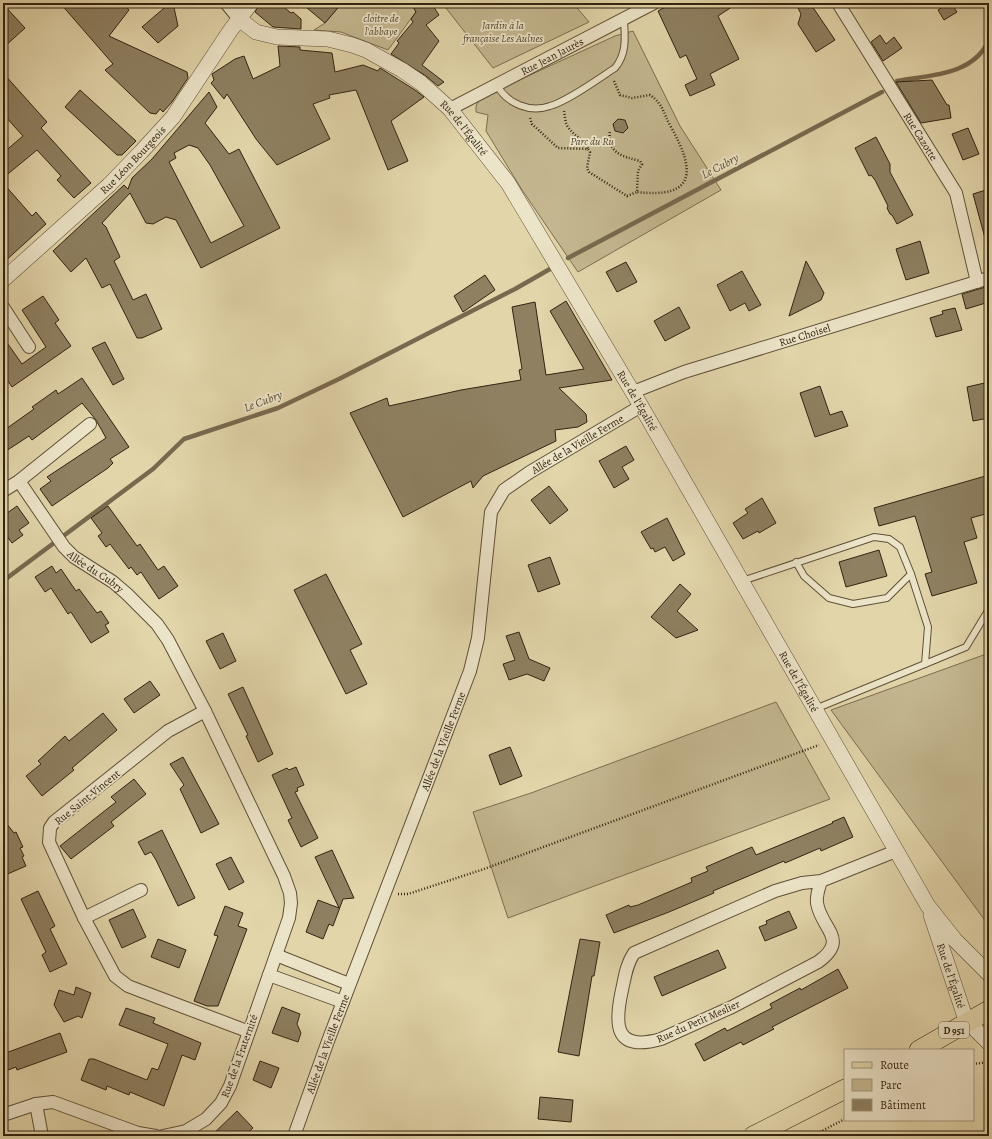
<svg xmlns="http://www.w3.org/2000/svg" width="992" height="1139" font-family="Alegreya,serif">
  <rect width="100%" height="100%" fill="#e2d5aa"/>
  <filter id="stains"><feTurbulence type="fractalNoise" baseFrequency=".005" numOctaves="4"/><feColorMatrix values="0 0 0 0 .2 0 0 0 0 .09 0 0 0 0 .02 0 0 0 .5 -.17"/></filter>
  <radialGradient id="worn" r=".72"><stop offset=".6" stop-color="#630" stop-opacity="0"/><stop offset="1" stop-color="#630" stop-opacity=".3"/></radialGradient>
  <g fill="#c4b790" stroke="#7c6d50">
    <polygon points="342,3 411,3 416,12 388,50 341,32 314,30 325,23"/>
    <polygon points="442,3 573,3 589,22 493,68"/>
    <polygon points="633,31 680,126 721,190 578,272 522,190 486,131 488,115 476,112 476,106 480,98 615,36"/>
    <polygon points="989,653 989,926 831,710"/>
    <polygon points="776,702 830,799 508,918 473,812 531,793"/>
  </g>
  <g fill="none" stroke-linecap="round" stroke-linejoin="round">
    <g stroke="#78694e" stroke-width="4.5">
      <path d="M897,81C929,75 973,76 989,40"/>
      <polyline points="568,258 882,92"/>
      <polyline points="3,581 153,469 184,439 278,408 339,379 515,289 550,269"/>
    </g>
  </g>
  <g fill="#8e8061" stroke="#332311" fill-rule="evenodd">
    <polygon points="60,3 123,3 129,10 109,36 187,72 188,78 172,102 163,112 160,109 156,114 150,113 105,70 113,64"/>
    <polygon points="170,3 173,3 178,26 158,43 142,27"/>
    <polygon points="260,3 279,3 291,13 293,12 301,19 301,29 273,27 255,12"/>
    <polygon points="301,3 342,3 325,23"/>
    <polygon points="411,3 431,3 439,15 426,25 439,41 422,65 444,82 438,86 426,76 391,54 399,43 397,41 413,22 411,19 416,12"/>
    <polygon points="673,3 738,3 718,16 739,59 710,74 715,85 690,96 685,85 697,79 686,55 680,58 658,11"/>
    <polygon points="807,3 810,3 835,40 816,52 798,24 801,14 798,8"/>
    <polygon points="949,3 951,3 957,12 944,20 938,10"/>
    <polygon points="3,4 25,28 3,48"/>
    <polygon points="880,35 886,44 894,37 902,48 883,61 871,42"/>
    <polygon points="278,46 300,47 300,50 332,53 335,72 363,65 378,71 380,68 415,90 424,97 391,121 408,161 388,170 356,90 329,95 330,98 313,104 330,139 277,165 256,139 227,94 224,99 211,83 214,80 212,74 235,59 244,56 253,79 280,66"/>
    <polygon points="3,73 47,122 41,128 91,183 74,198 57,180 61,176 37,150 3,178 3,153 23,136 3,114"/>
    <polygon points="932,80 947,105 949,105 951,118 921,123 896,82"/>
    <polygon points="80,90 136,141 122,155 117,155 65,107"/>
    <path d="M209,92L217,107L205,123L229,154L239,149L280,228L201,268L176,220L166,217L153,224L146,223L130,193L102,223L106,227L120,257L114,261L133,300L146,294L162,329L142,338H137L110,284L102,288L86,258L71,272L53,251L124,185L128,189L132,178L152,159ZM189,145L198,148L210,165L244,226L211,243L169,162L176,158L174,153Z"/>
    <polygon points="618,119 625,120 628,128 623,133 615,131 613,124"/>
    <polygon points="968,128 979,154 963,160 952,134"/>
    <polygon points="876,137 890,164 890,172 913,215 897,224 892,215 890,214 887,208 888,206 875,180 871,175 869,176 855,148"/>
    <polygon points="3,183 32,216 36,212 46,224 3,263"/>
    <polygon points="989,189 989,238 985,238 973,194"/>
    <polygon points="920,241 929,273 906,280 896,249"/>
    <polygon points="806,261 824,293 821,300 789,316"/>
    <polygon points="626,262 637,282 617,292 606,272"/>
    <polygon points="742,271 761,305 749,311 745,303 730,311 717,285"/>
    <polygon points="485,275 495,290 463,312 454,296"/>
    <polygon points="989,286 989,302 966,309 962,294"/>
    <polygon points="43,296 59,320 55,323 71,346 12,387 3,374 3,337 22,364 46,347 22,310"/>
    <polygon points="566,301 612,380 559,388 586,414 587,422 578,427 555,430 556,441 483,476 473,488 471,481 403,517 350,413 387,398 389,406 461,390 521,380 519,370 522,369 512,307 535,302 546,375 584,369 550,311"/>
    <polygon points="679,307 690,328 665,341 654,321"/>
    <polygon points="955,308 962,330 936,337 930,318 943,314 942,311"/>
    <polygon points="105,342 124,379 113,385 92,348"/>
    <polygon points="82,378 129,447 110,459 113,463 108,468 52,506 40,489 51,481 47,477 106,438 96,420 82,403 32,440 29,436 3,453 3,431 34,409 32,407 56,390 58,394"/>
    <polygon points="989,382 989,418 973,421 967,387"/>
    <polygon points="820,386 830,415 842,411 848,426 815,437 800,393"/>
    <polygon points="626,446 634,460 622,467 629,479 614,488 599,461"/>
    <polygon points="989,475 989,513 971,518 977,538 964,542 977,583 932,596 925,574 932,572 915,516 879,526 874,508"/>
    <polygon points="549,486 568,510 550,524 531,500"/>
    <polygon points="762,498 776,523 759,533 758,531 743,539 733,523 748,513 745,509"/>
    <polygon points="17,506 29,523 19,530 23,535 12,543 3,531 3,516"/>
    <polygon points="108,506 137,546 140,544 158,570 164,566 178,586 159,599 141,572 137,575 131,567 129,569 110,544 106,547 98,536 102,533 91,518"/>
    <polygon points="667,518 685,554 673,561 665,547 655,552 653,548 651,549 641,532"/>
    <polygon points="879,550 887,576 846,587 839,562"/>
    <polygon points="550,557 560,584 538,592 528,565"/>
    <polygon points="52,566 56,573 61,569 76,591 79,589 97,613 101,611 109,623 105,625 109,632 91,643 71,612 68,614 51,588 45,592 35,577"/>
    <polygon points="326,574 362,644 350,650 367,684 346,694 294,590"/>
    <polygon points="680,584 691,594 677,611 698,630 676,638 651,617"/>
    <polygon points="519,632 529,659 550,668 544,681 527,674 509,680 503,664 515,660 506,636"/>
    <polygon points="223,633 236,661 220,669 206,641"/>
    <polygon points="150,681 160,695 134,713 124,699"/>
    <polygon points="243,687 273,754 258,762 246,736 248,735 228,694"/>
    <polygon points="103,713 117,730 72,768 74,770 42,796 26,776 41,764 38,761 65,736 69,741"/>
    <polygon points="510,747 522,776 500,785 489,755"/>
    <polygon points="183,757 219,824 201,833 180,789 184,785 170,764"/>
    <polygon points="296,767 304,785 297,788 298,791 295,792 318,838 301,847 288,820 292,818 272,775 287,768 289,770"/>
    <polygon points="134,779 146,794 111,822 114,826 71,859 60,846 116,802 111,797"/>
    <polygon points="844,817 853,837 821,851 820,848 785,863 784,861 713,891 714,893 669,912 614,933 606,915 629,905 630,907 638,905 692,882 691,878 708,871 706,867 752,847 756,855 833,823 832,822"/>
    <polygon points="3,819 14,833 16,832 23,847 20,848 24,856 22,857 26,866 3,876"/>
    <polygon points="162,830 195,898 178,906 156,860 151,852 145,855 138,842"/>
    <polygon points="332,850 354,898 343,899 333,926 329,924 323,939 306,932 318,900 339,908 315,857"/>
    <polygon points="231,857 244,882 229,890 216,864"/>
    <polygon points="38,891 55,926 50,929 67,964 50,972 42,955 46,952 21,899"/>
    <polygon points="225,906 243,913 238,926 247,929 218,1006 207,1006 194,1001 218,936 214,935"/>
    <polygon points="133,909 146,937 122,948 109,920"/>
    <polygon points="789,911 797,928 765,941 759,927 767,924 766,921"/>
    <polygon points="158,939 186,950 179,968 151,957"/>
    <polygon points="580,939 600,942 594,976 592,976 579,1056 558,1052"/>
    <polygon points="718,950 726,968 662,996 654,977"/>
    <polygon points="838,969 848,988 772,1027 774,1029 743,1045 741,1042 704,1061 695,1044 725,1028 727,1031 772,1008 770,1004 800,988 801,990"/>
    <polygon points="76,987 91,993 82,1018 78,1016 64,1022 54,1005 59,990 74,995"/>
    <polygon points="282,1007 300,1014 297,1024 301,1033 298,1042 272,1033"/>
    <polygon points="126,1008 155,1018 153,1023 201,1043 195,1060 182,1055 164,1106 130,1092 129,1095 107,1086 106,1090 81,1080 89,1059 94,1059 147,1080 152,1068 158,1070 168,1044 119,1025"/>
    <polygon points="60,1033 67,1052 17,1070 16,1067 3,1072 3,1054"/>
    <polygon points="260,1061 279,1068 271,1088 253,1080"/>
    <polygon points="540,1097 573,1100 571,1122 538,1119"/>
    <polygon points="237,1111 253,1128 244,1136 211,1136"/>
  </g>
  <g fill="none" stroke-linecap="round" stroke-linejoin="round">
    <defs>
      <g id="service">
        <path d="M497,85C507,104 530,113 550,106C568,101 598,79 615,68C627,53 625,38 624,20"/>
        <polyline points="742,581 874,537 889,539 900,547 911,574 887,598 853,604 829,598 804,576 796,562"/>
        <polyline points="925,664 966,647 989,609"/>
        <polyline points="815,709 925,664 928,627 911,574"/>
      </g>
      <g id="minor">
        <polyline points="226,3 239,19"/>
        <path id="s1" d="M838,3L956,193L977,282"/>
        <path id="s2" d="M450,109L654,3"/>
        <polyline points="3,307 29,347"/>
        <path id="s3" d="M633,392L684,372L989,278"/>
        <path id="s4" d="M19,481L64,547L74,557L113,582L127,594L157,624L168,640L205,711L284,876L290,893L291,903L289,918L230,1086L221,1103L206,1119L186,1131L163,1136"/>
        <polyline points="3,491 19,481 90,424"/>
        <polyline points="205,711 168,731 54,822 50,828 49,842 84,918 115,976 128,986 141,991 247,1031"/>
        <path d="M821,881C819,888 816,895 817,903C821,929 850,939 818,962L732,1007L661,1039C615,1052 614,1026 622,990C625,977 626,965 634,953L775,891L802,883L821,881L896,851"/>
        <polyline points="84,918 141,890"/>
        <polyline points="276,955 349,984"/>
        <polyline points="269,975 343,1002"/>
        <polyline points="36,1104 42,1136"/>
        <polyline points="3,1115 36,1104 53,1102 138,1133 156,1136"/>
        <path id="s5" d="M294,1136L328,1041L470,671L478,638L491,512L504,490L530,472L641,406"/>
      </g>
      <g id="tertiary">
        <path id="s6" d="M239,19L256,32L277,37L328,39L352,45L366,50L402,70L421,83L450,109L508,183L641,406L928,906L955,940L989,974"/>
        <path id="s7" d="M3,280L109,185L141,152L173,117L230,31L251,3"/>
        <path id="s8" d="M931,915L964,1014L968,1022L989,1043"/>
      </g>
      <g id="primary">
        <polyline points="919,1050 989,1010"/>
        <polyline points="753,1136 845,1089"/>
      </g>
    </defs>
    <use href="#service" stroke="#5f5037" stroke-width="8"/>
    <use href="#minor" stroke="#5f5037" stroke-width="14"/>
    <use href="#tertiary" stroke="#5f5037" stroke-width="16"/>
    <use href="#primary" stroke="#332311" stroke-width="20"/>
    <g stroke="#332311" stroke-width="2.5" stroke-dasharray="1 2" stroke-linecap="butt">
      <path d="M614,81L620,95L632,98L650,95C664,105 663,113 671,127C695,170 697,199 637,192"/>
      <path d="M564,111C565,116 565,123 568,127C574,136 584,139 588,149"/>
      <path d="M530,118L532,124L558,148L588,149L590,152L587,168L589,172L627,196L637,192L638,171L642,164L640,161C621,156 607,153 610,130"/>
      <polyline points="398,894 408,894 484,869 819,745"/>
      <polyline points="973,1064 989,1062"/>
      <polyline points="812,1136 845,1119"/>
    </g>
    <use href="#service" stroke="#ece4c8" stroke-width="6"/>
    <use href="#minor" stroke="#ece4c8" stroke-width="12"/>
    <use href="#tertiary" stroke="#ece4c8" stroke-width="15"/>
    <use href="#primary" stroke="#e2d5aa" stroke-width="19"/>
  </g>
  <g text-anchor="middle" stroke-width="3.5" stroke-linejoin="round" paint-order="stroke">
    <rect fill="#ece4c8" stroke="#6a5d48" stroke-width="1" x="939" y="1022" width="30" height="16" rx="3"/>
    <g font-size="10" font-weight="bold" fill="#332311">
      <text x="954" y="1034">D 951</text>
    </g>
    <g font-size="11" font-style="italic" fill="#574831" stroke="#ece4c8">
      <text x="381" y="22">cloitre de<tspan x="381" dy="13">l'abbaye</tspan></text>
      <text x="503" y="29">Jardin à la<tspan x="503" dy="13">française Les Aulnes</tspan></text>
      <text x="592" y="145">Parc du Ru</text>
    </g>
    <g font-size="11" fill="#332311" stroke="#ece4c8">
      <text dy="4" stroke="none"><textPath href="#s2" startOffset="115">Rue Jean Jaurès</textPath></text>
      <text dy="4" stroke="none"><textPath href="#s6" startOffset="260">Rue de l'Égalité</textPath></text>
      <text dy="4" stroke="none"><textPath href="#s1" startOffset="157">Rue Cazotte</textPath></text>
      <text dy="4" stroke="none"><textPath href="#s7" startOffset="177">Rue Léon Bourgeois</textPath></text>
      <text dy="4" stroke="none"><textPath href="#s3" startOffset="181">Rue Choisel</textPath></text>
      <text dy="4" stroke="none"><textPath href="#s6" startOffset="584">Rue de l'Égalité</textPath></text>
      <text dy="4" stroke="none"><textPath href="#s5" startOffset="770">Allée de la Vieille Ferme</textPath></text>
      <text dy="4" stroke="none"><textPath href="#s4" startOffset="120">Allée du Cubry</textPath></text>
      <text dy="4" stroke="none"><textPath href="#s6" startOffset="908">Rue de l'Égalité</textPath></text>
      <text dy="4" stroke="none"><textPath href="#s5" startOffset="422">Allée de la Vieille Ferme</textPath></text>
      <text transform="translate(87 797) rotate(-39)" y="4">Rue Saint-Vincent</text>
      <text dy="4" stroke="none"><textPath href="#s8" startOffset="64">Rue de l'Égalité</textPath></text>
      <text transform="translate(698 1021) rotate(-24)" y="4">Rue du Petit Meslier</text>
      <text dy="4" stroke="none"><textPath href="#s5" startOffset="98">Allée de la Vieille Ferme</textPath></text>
      <text transform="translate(239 1056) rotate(-70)" y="4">Rue de la Fraternité</text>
    </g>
    <g font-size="12" font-style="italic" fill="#5b4c34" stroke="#ece4c8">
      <text transform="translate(720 166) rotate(-28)" y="4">Le Cubry</text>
      <text transform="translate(263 401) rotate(-21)" y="4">Le Cubry</text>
    </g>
  </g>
  <rect width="992" height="1139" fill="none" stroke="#e2d5aa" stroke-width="16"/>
  <rect x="4" y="4" width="984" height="1131" fill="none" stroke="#332311" stroke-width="2"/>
  <rect x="8" y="8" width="976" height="1123" fill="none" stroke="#332311"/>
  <rect x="844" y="1049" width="130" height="72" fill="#ece4c8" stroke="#a2977f"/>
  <rect x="852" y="1062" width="20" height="6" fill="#e2d5aa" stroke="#a2977f"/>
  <text x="880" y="1069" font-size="12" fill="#332311">Route</text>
  <rect x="852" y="1079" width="20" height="12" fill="#c4b790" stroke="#a2977f"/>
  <text x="880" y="1089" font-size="12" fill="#332311">Parc</text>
  <rect x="852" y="1099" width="20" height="12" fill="#8e8061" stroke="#a2977f"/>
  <text x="880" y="1109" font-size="12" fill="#332311">Bâtiment</text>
  <rect width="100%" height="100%" filter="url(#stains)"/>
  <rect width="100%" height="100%" fill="url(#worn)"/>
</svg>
